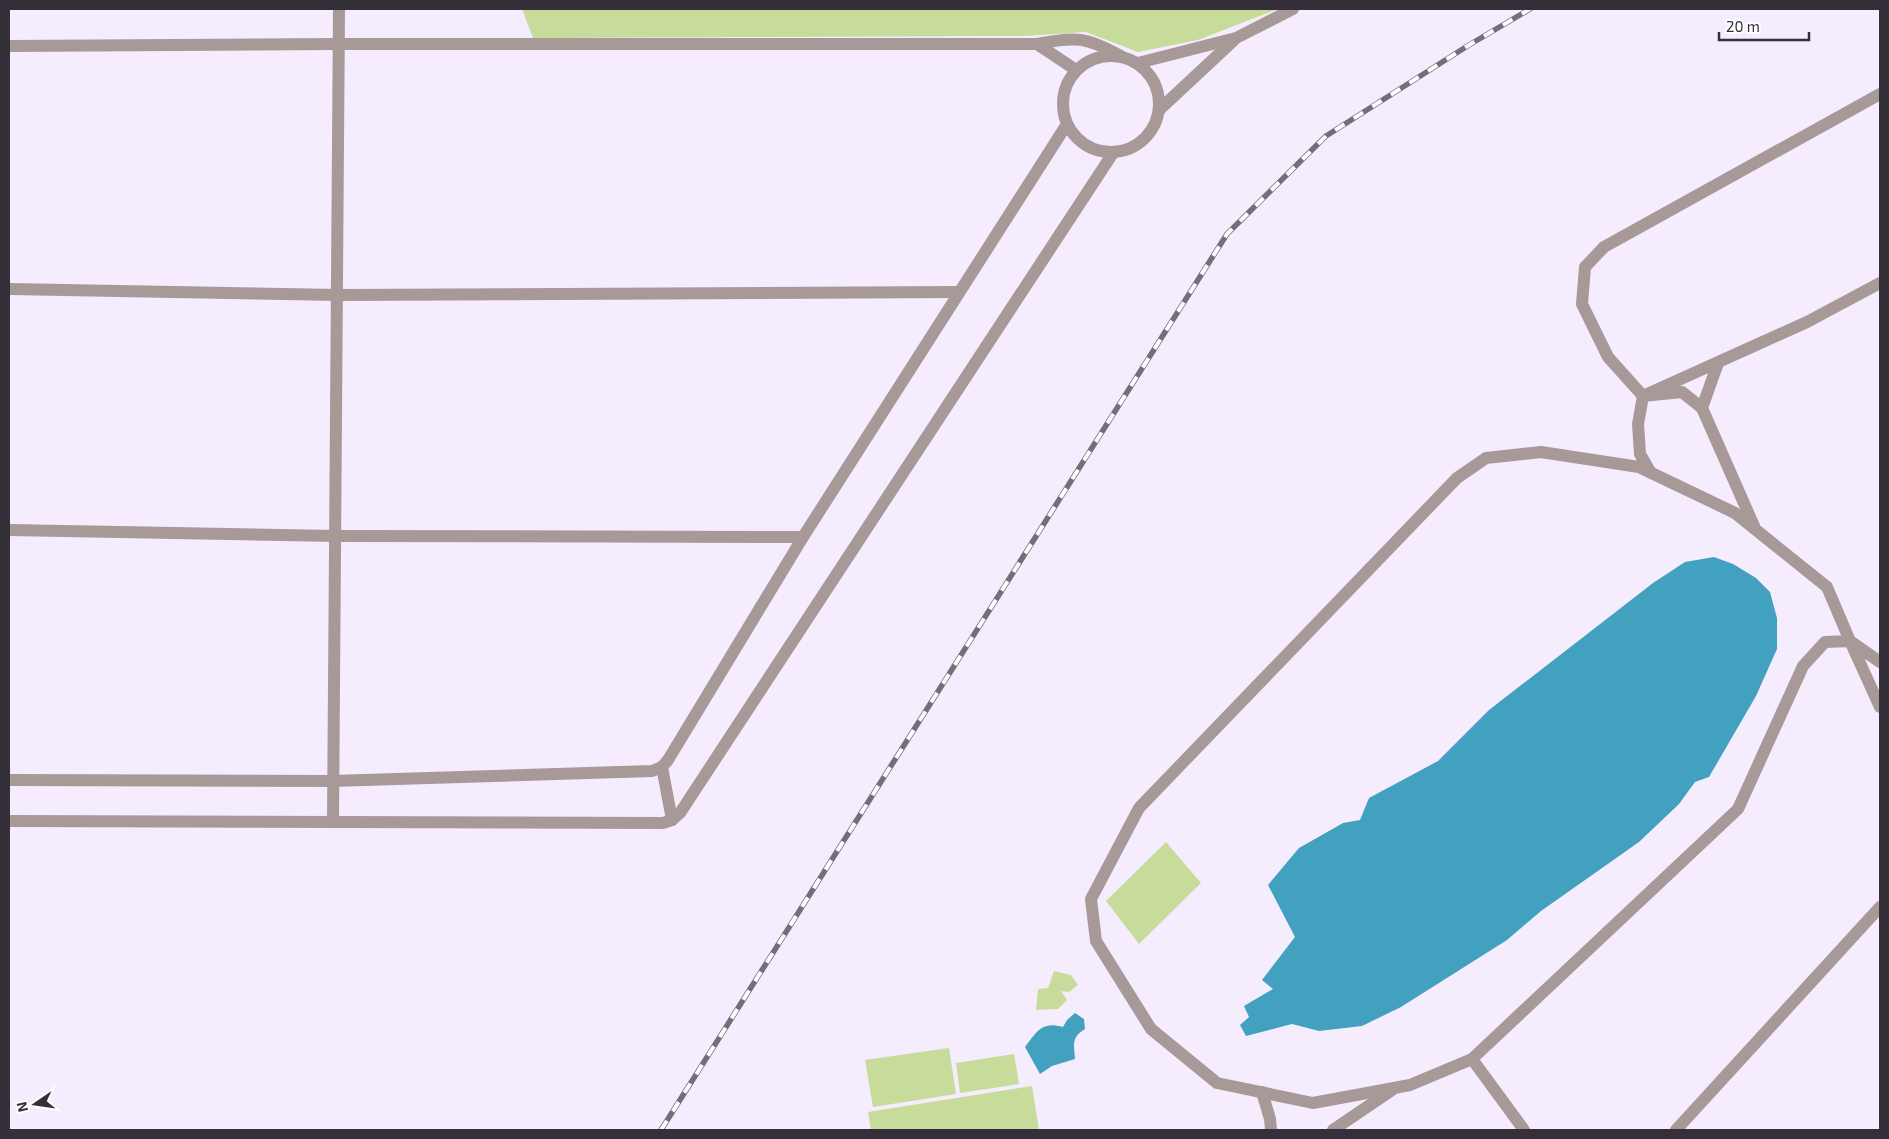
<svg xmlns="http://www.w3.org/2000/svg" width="1889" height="1139" font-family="'Exo 2',sans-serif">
  <rect width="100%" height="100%" fill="#f5edfd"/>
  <g fill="#c7dc9a">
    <polygon points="522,9 1278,9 1198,40 1138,52 1086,32 1024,36 533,38"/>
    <polygon points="1166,842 1201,883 1139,944 1106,901"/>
    <polygon points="1054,971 1071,975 1078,985 1069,992 1061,991 1067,1000 1058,1009 1036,1010 1038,989 1048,988"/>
    <polygon points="949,1048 956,1094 873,1107 865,1060"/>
    <polygon points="1014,1054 1019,1084 960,1093 956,1063"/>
    <polygon points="1032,1086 1039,1130 871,1130 868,1112"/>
  </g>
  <g fill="#41a1be">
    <polygon points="1714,557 1733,564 1756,578 1770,592 1777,618 1777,649 1756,696 1709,777 1695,782 1679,804 1639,842 1541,911 1507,940 1401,1007 1362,1026 1319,1031 1292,1024 1246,1036 1240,1025 1249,1017 1244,1006 1273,989 1262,980 1295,937 1268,885 1299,848 1343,823 1360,820 1369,798 1438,761 1489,710 1653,583 1685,562"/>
    <path d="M1075,1013L1084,1019L1085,1029C1071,1037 1074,1045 1075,1059L1052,1066L1040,1074L1025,1047C1037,1031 1042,1021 1063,1027L1067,1020Z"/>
  </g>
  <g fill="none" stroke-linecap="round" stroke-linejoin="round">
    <g stroke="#a79997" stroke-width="12">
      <polyline points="1037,44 1076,70"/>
      <path d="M9,46L340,44H1037C1076,36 1086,37 1121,56"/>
      <circle cx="1111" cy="104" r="48"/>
      <polyline points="1138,63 1236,38 1293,9"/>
      <polyline points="1880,94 1604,247 1585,267 1582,304 1608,357 1643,396 1807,322 1880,283"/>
      <polyline points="1159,110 1234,40"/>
      <polyline points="9,289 338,295 959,292"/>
      <polyline points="1718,363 1702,408 1754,526"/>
      <polyline points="1651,473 1640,454 1638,424 1643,396 1682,392 1702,408"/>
      <polyline points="9,530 335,536 803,537"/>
      <polyline points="1880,662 1850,641 1825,642 1803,666 1738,809 1472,1059 1410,1085 1313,1103 1217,1083 1151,1029 1096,941 1091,899 1139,808 1457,478 1486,458 1541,452 1639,467 1735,513 1827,587 1850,641 1880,707"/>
      <polyline points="662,767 672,820"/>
      <polyline points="9,780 332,781 652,771 662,767 668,760 803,537 1067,124"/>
      <polyline points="9,821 663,823 672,820 680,813 1113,153"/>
      <polyline points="333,821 339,9"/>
      <polyline points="1472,1059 1524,1130"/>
      <polyline points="1262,1092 1270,1119 1271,1130"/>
      <polyline points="1333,1130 1392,1090"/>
      <polyline points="1676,1130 1880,907"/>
    </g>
    <defs>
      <polyline id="rail" points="661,1130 1227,234 1326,136 1469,45 1530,9"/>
    </defs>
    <use href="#rail" stroke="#746e7a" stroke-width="5.5"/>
    <use href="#rail" stroke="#fefefe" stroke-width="4" stroke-dasharray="11" stroke-linecap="butt"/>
  </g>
  <rect width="1889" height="1139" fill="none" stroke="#342f39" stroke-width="20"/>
  <g transform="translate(35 1104) rotate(257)" stroke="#fefefe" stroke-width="4" paint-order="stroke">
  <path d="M0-4L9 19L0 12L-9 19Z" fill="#342f39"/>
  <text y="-8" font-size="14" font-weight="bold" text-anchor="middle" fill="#342f39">N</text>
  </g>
  <path d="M1719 32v8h90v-8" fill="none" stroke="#342f39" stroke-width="2.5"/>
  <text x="1726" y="32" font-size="15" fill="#342f39" stroke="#fefefe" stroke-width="4" paint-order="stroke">20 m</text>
</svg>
